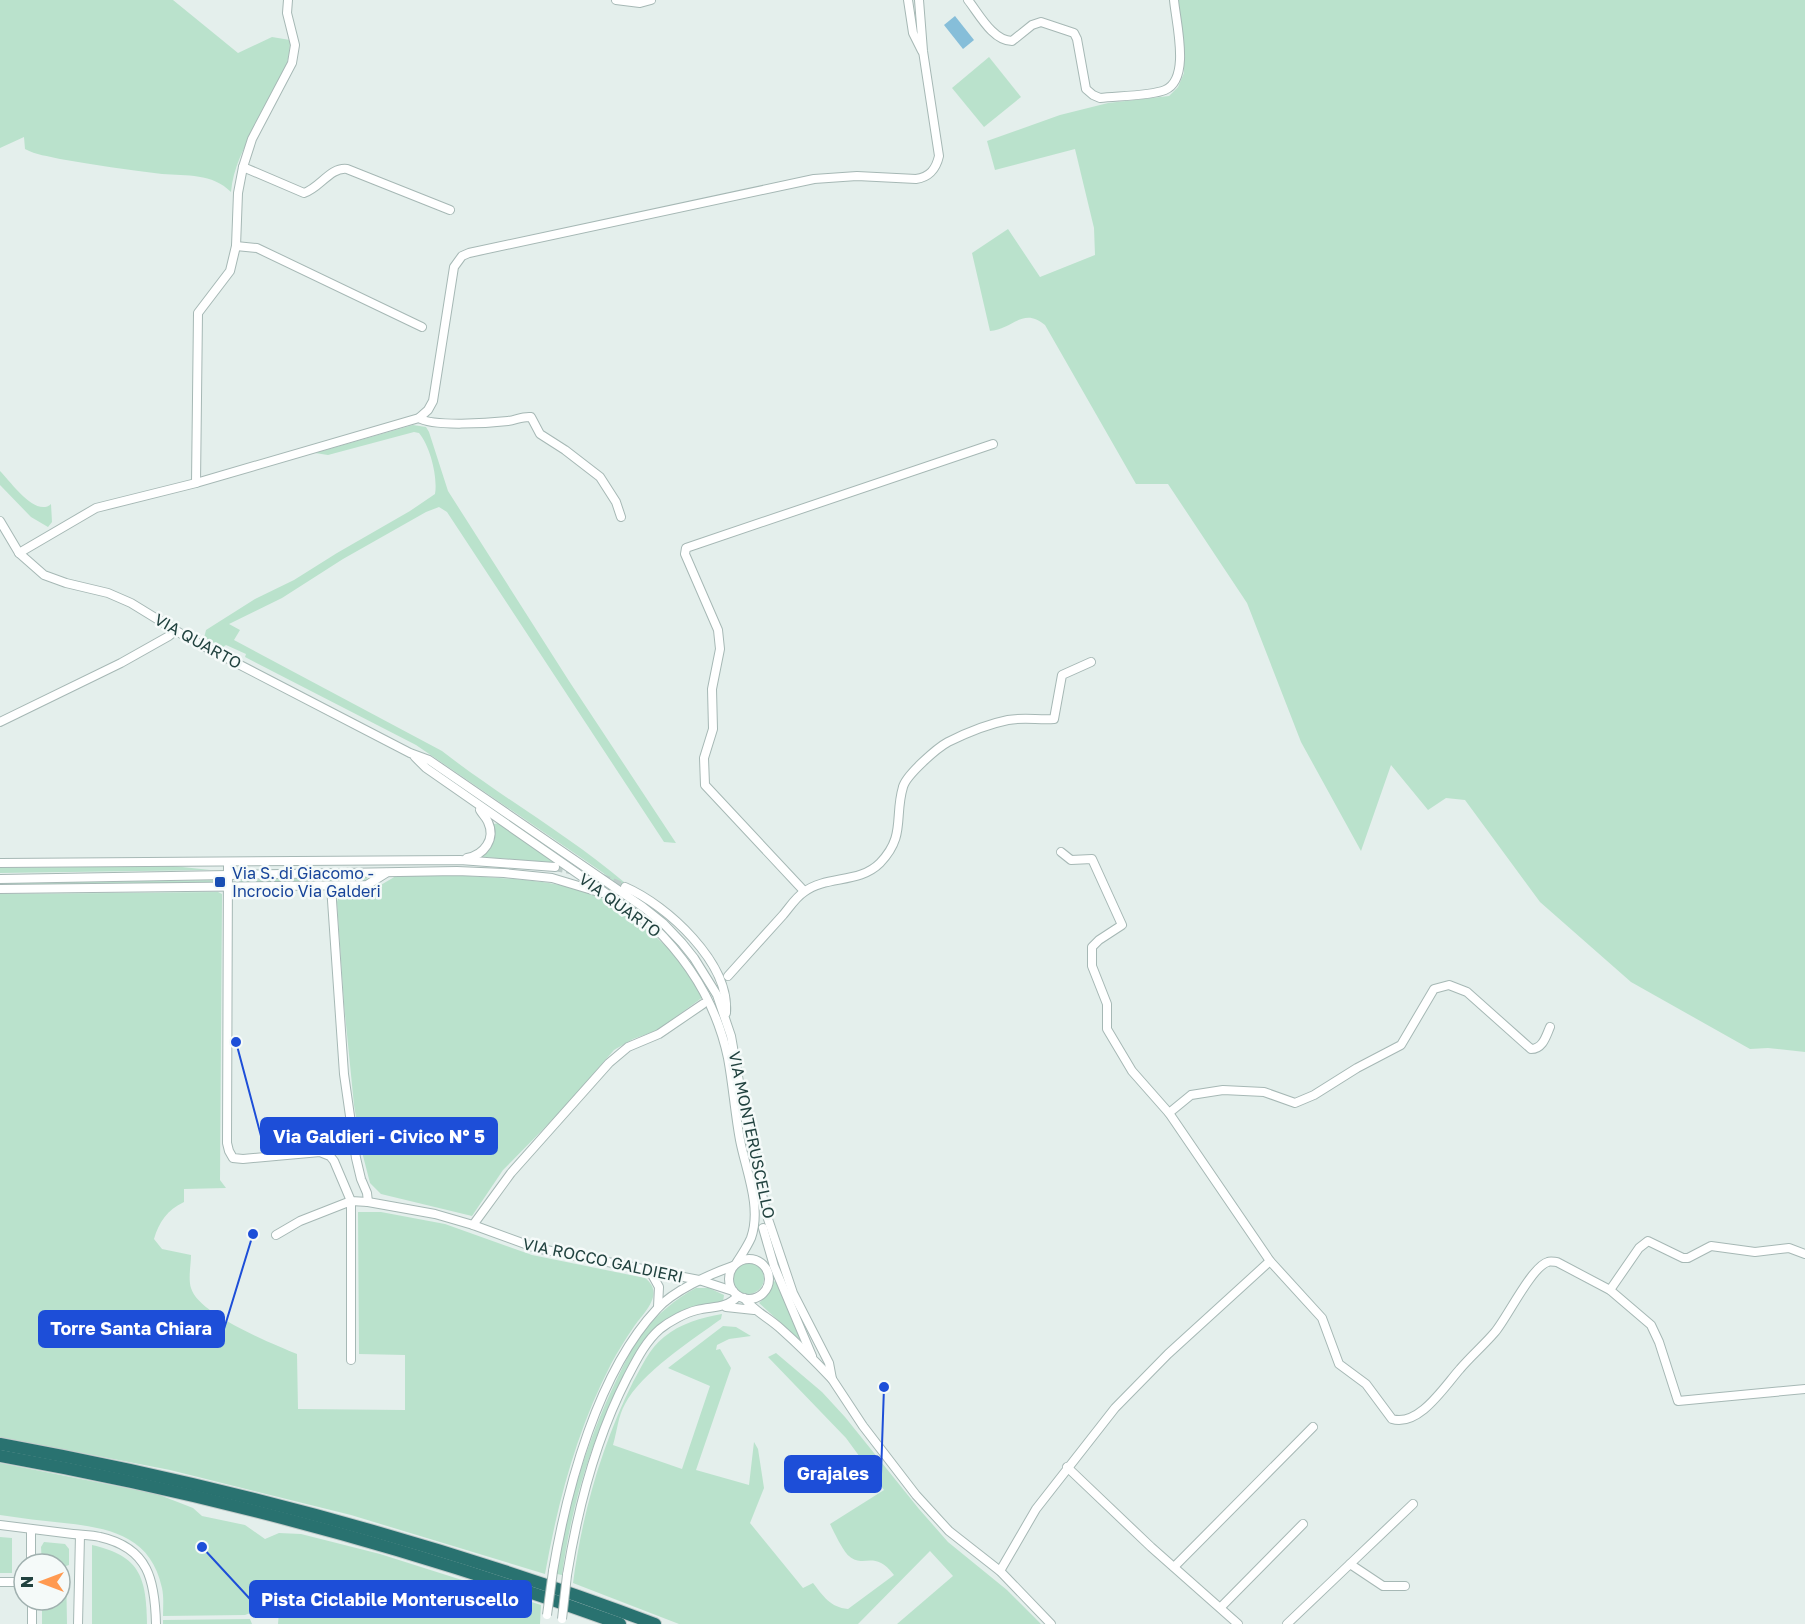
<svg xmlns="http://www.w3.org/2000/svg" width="1805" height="1624" font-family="'Golos Text',sans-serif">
  <rect width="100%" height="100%" fill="#e4efec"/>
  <g fill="#bae2cc">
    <path d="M0,0H173L238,53L272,37L290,40C291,91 236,136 231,192C212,173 187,176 162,174C128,170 94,165 60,159C48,156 36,155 25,149L24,137L0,148Z"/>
    <path d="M1178,0H1805V1052L1768,1048L1750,1049L1631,982L1540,902L1465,800L1446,798L1428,810L1391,765L1361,851L1301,742L1247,603L1168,484H1136L1045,325C1023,306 1012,330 990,331L972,253L1008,229L1040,277L1095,255L1094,228L1075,149L995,170L987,141L1060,115L1108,103L1169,96L1178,87L1184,73Z"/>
    <polygon points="989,57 1021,97 984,127 952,88"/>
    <path d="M413,425L426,427L429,432L448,491L569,681L676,843L664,842L447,512L439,507L426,512L343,559L282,598L229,624L240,630L234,640L442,751C501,797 567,834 624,882L622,888L602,872L416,745L245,657L246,654L226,645L223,647L204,638L206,630L255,599L294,580L337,553L410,511L435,494C438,477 430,446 419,433L414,432L328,455L315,453Z"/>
    <path d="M0,471C10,481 36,518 51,504L52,522L48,527L31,517L0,485Z"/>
    <polygon points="499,823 556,863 556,866 549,862 482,857 492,843 494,824"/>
    <polygon points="173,866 210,870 0,873 0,868"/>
    <path d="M455,875C504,879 567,878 611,903C626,912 656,936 669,949C682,962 692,982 703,997L658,1030L633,1039L614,1050L561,1111L503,1170L472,1216L381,1194L370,1183L361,1148L354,1105L344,1004L337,902L339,895L343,890L374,889L396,876Z"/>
    <polygon points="367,877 368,881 240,883 241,880"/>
    <polygon points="221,880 221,883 0,885 0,883"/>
    <path d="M218,892L222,894V899L220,1180L226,1188L184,1189V1202C167,1210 159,1222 154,1239L162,1249L191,1255C191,1264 188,1279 191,1288C198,1314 273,1344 297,1354L298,1409L405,1410V1355L359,1354L358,1212H381L445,1224L532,1255L645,1278C666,1294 643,1313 633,1328C625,1340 618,1351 611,1364C577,1430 558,1501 545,1574L351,1515L170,1470L0,1437V894Z"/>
    <circle cx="748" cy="1278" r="16"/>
    <polygon points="773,1281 777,1282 802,1342 759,1303 768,1294"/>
    <path d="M696,1288H709L724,1295L723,1302C700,1305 677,1310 659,1325C642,1339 632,1359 623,1378C591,1440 571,1507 562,1575L557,1574C566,1508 586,1445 614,1385C623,1367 631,1348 643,1332C658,1314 675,1299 696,1288Z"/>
    <path d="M722,1314L721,1319C692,1340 641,1373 625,1404C618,1416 617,1432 613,1445L682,1469L710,1386L668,1368L723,1326L736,1327L751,1336L729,1339L717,1345L716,1350L720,1349L731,1368L696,1470L749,1485L754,1442L758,1449L764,1488L750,1523L803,1588L813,1583C824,1597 830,1607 848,1609L894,1575C874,1549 864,1569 849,1556C843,1551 834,1532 830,1524L884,1490L846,1438L768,1357L776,1353L822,1392L845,1417L919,1509L948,1542L1007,1590L1041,1624H897L953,1576L930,1551L858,1624H679L573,1583C582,1514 602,1444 633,1382C642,1366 649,1349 664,1337C681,1323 701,1318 722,1314Z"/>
    <path d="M0,1463L157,1494L193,1508L202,1516L245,1525L265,1539L279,1533L301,1534L380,1554L541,1605L540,1624H278L279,1612L276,1605C258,1599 259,1611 245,1615L163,1616C163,1607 164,1597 162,1588C151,1536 110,1528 64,1523C43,1521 21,1518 0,1515Z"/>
    <polygon points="0,1537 12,1538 12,1573 0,1573"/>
    <polygon points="44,1542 65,1544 69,1549 69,1565 66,1566 67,1624 42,1624 42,1600 60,1600 60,1564 42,1564 41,1547"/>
    <path d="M92,1545C141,1556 146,1578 147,1624H92Z"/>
    <polygon points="250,1619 252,1624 163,1624 163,1620"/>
  </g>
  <polygon fill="#86bed9" points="955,16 974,40 963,49 944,25"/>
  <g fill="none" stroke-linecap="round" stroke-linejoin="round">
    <polyline stroke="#bdccc9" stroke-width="8" stroke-dasharray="8 4" stroke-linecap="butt" points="555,867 595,875 625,887"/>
    <defs>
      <g id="minor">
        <polyline points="616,0 640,3 651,0"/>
        <polyline points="908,0 913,33 922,51"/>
        <path d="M968,0C979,14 993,41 1012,41L1032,25L1041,22L1074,33L1077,39L1086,89L1093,95L1100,98C1117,96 1151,96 1165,90C1191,79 1176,23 1174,0"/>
        <path d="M243,167L304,193C320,188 330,167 347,169L450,210"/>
        <polyline points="236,246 257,248 422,327"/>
        <path d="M419,418C432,427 490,423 508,421C516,420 523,416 531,417L540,434L565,450L600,477L616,502L621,517"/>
        <polyline points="196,483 198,313 230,271 236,246 238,193 243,167 252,139 292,63 295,45 287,13 288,0"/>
        <polyline points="0,521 19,553 44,575 66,583 108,593 131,603 188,638 410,753 429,760 643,907 663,923 682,943 694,958 717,995 731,1036 748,1133 767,1216 793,1293 829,1363 832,1379 863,1426 916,1495 949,1531 1000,1571 1051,1624"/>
        <path d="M19,553L96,508L196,483L419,418L428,410L433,401L454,267L462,256L469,253L814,179L857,176L916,179C930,177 936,169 939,156L923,51L919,0"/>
        <polyline points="0,722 121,663 169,636 175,631"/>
        <path d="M415,757L426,768L653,926C691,963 717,1006 728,1058C733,1085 735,1113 740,1140C746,1171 762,1207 751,1238C747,1247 742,1254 737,1262"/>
        <path d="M1061,852L1071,860L1092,859L1122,925L1099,940L1092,947V966L1107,1004V1029L1132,1071L1169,1113L1191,1095L1223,1090L1264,1092L1295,1103L1314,1095L1357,1068L1401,1045L1434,989L1449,985L1467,992L1531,1049C1543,1049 1546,1036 1550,1027"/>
        <path d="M467,858C484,855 496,839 488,822C486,817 482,814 480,810"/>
        <polyline points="0,863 460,860 555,867"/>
        <polyline points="228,863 227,1143 229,1151 233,1158 243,1159 320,1152 330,1156 334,1161 351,1201 368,1202 435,1214 473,1225 536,1248 699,1280 733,1291"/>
        <polyline points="0,879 457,871 504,873 552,878 602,893"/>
        <polyline points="331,886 344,1074 356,1158 361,1179 367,1193 368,1202"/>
        <path d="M625,887C667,905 730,963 726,1013"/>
        <polyline points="0,889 367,885 386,873"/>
        <polyline points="804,891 705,785 704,758 713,729 712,689 720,649 718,630 685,554 686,548 993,444"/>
        <path d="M728,976C746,956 764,936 783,915C789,908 796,897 804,892C827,875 859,884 880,863C906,836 894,817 903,787C906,775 937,748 948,742C966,733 988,724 1008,720C1023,717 1038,720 1054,719L1062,675L1091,662"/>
        <path d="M1169,1113L1270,1261L1322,1318L1339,1364L1366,1384L1392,1419C1419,1427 1444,1387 1460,1369C1471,1356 1484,1345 1495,1332C1507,1318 1532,1266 1548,1262C1550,1261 1555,1262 1557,1262L1610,1290L1651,1325L1659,1342L1678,1401L1805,1389"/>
        <polyline points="473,1225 511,1173 609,1063 628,1047 659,1034 703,1004"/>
        <polyline points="763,1228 774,1266 812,1356"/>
        <polyline points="276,1235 300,1221 351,1201 351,1360"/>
        <circle cx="749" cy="1279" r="20"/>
        <polyline points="649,1269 659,1287 658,1307"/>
        <polyline points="1610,1290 1639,1248 1648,1241 1683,1258 1688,1258 1711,1246 1755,1252 1789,1248 1805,1254"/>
        <path d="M744,1298C755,1312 768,1317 781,1329C799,1345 815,1361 832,1379"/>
        <polyline points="726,1307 754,1310"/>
        <polyline points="1067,1467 1151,1547 1238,1624"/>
        <path d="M0,1525C24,1528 49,1531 73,1534C82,1535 92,1535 100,1537C149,1548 155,1581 156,1624"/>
        <polyline points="31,1529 31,1564"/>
        <polyline points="1350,1564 1413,1504"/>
        <polyline points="1174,1567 1313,1427"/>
        <path d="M553,1571C567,1487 598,1372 657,1309C673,1291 710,1274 733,1266"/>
        <polyline points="1000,1571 1036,1509 1115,1408 1168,1354 1270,1261"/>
        <path d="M567,1575C578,1507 595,1440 627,1378C636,1361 645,1342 660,1329C670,1321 685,1313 697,1310C713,1306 726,1309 738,1296"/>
        <polyline points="0,1582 24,1582"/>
        <polyline points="32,1600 32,1624"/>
        <polyline points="1221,1607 1303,1524"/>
        <polyline points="78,1624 80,1535"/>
        <polyline points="1287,1624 1350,1564 1383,1586 1405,1586"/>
      </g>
      <g id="highway">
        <path d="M0,1444C223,1485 443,1544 655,1624"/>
        <path d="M0,1456C211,1494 419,1550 620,1624"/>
      </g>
    </defs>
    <use href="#minor" stroke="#a6b8b5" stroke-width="10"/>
    <use href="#highway" stroke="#c1cac9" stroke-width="14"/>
    <use href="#minor" stroke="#fff" stroke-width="8"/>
    <use href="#highway" stroke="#297270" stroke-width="12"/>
    <defs>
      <g id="minor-bridge">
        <polyline points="547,1615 553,1571"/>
        <polyline points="562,1619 567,1575"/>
      </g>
    </defs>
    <use href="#minor-bridge" stroke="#a6b8b5" stroke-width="10" stroke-linecap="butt"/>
    <use href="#minor-bridge" stroke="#fff" stroke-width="8"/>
  </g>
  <rect fill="#1a4fb4" stroke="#f5faf9" stroke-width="2" x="214" y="876" width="12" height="12" rx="3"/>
  <g text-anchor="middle" stroke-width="5" stroke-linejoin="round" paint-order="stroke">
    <g font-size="16" fill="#21423f" stroke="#f5faf9">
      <text transform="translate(198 641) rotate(29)" y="6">VIA QUARTO</text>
      <text transform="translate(620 905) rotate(36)" y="6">VIA QUARTO</text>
      <text transform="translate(752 1135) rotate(78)" y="6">VIA MONTERUSCELLO</text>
      <text transform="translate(603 1260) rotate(12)" y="6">VIA ROCCO GALDIERI</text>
    </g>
    <g font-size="16" fill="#164399" stroke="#f5faf9" text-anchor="start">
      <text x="232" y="879">Via S. di Giacomo -<tspan x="232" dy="18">Incrocio Via Galderi</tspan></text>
    </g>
  </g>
  <path fill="none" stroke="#1d4ed8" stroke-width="2" d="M236 1042L261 1136M253 1234L224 1329M884 1387L881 1474M202 1547L250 1599"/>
  <g fill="#1d4ed8" stroke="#f5faf9" stroke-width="2">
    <circle cx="236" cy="1042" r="6"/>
    <circle cx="253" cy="1234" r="6"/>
    <circle cx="884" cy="1387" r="6"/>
    <circle cx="202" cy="1547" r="6"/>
  </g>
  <g fill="#1d4ed8" stroke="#1d4ed8" stroke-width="2">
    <rect x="261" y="1118" width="236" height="36" rx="6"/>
    <rect x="39" y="1311" width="185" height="36" rx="6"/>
    <rect x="785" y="1456" width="96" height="36" rx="6"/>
    <rect x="250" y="1581" width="281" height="36" rx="6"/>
  </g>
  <g font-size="18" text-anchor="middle" font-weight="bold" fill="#fff">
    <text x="379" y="1143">Via Galdieri - Civico N° 5</text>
    <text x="131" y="1335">Torre Santa Chiara</text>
    <text x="833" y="1480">Grajales</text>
    <text x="390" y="1606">Pista Ciclabile Monteruscello</text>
  </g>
  <g transform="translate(42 1582) rotate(270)"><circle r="28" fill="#f5faf9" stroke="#a0b0af" stroke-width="1.5"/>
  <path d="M0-4.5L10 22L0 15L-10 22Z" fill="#ff9a51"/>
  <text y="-9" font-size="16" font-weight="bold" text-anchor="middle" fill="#21423f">N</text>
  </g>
</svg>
